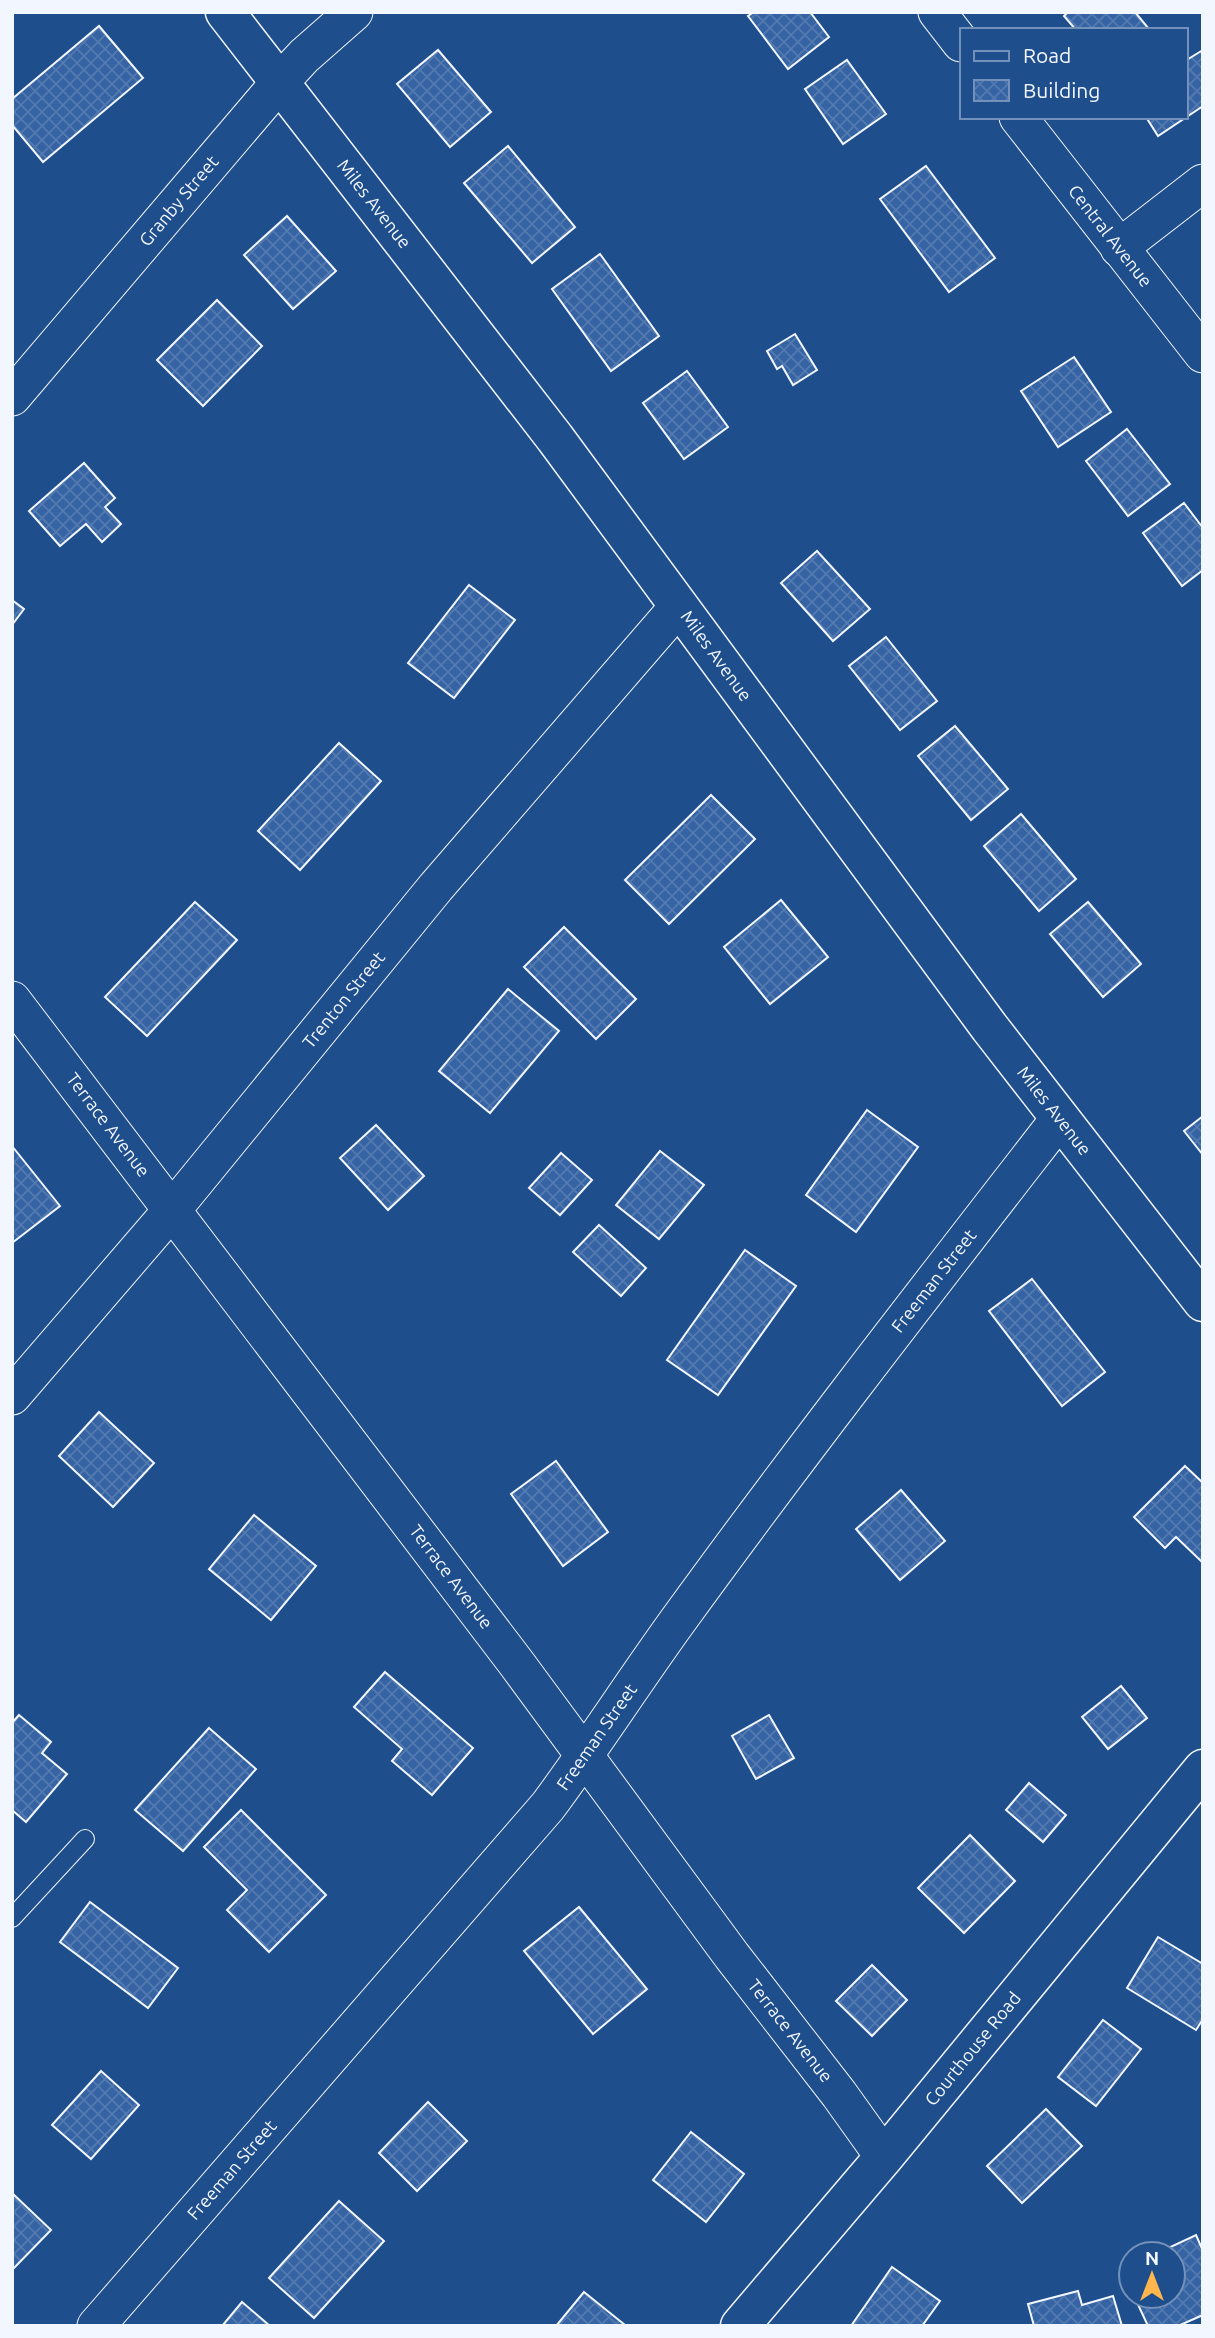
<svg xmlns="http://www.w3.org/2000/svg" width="1215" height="2338" font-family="Ubuntu,sans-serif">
  <defs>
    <pattern id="building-cross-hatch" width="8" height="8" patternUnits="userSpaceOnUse" patternTransform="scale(1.75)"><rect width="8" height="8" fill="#3563a3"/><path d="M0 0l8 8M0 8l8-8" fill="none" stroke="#537ab1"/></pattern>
  </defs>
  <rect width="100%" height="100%" fill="#1f4e8c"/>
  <g fill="url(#building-cross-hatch)" stroke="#f2f6ff" stroke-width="2">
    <polygon points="754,12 810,12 829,37 788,69 748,16"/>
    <polygon points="1068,12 1135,12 1149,29 1076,30 1064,16"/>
    <polygon points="99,26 143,78 43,162 12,125 12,99"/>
    <polygon points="438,50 491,112 450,147 397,84"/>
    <polygon points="1203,50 1203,106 1158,136 1146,117 1185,117 1185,61"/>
    <polygon points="847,60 886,114 843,144 805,89"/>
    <polygon points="508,146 575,227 532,263 464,183"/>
    <polygon points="926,166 995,258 949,292 880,199"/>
    <polygon points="287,216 336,271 293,309 244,255"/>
    <polygon points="600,254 659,336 611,371 552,289"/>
    <polygon points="217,300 262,346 203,406 157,360"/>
    <polygon points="795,334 817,370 793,385 782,366 777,369 767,351"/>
    <polygon points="1074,357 1111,412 1058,447 1021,391"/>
    <polygon points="687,371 728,427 684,459 643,403"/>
    <polygon points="1127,429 1170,484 1128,516 1086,461"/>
    <polygon points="84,463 115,498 105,507 121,524 102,542 86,524 60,546 29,511"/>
    <polygon points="1184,503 1203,528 1203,570 1182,586 1143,533"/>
    <polygon points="817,551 870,609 833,641 781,583"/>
    <polygon points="469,585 515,620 454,698 408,663"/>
    <polygon points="12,600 24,609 12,625"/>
    <polygon points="886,637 937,701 900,730 849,666"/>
    <polygon points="955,726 1008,789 971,820 918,756"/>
    <polygon points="339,743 381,781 300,870 258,831"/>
    <polygon points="711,795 755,839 669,924 625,880"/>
    <polygon points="1021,814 1076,879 1039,911 984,846"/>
    <polygon points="781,900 828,957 770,1004 724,947"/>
    <polygon points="195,902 237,940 147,1036 105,997"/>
    <polygon points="1088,902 1141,964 1103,997 1050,934"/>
    <polygon points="564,927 636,999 596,1039 524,967"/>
    <polygon points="508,989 559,1031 490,1113 439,1071"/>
    <polygon points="867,1110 918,1147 856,1232 806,1195"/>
    <polygon points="1203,1116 1203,1155 1184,1131"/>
    <polygon points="376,1125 424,1176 388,1210 340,1158"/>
    <polygon points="12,1146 60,1206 12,1243"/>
    <polygon points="660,1151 704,1185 659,1239 616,1205"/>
    <polygon points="561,1153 592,1180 560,1215 529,1188"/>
    <polygon points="599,1225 646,1268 621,1296 573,1252"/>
    <polygon points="745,1250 796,1286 718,1395 667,1360"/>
    <polygon points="1032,1279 1105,1372 1062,1406 989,1311"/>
    <polygon points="99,1412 154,1463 113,1507 59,1456"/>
    <polygon points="556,1461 608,1532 563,1566 511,1494"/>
    <polygon points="1185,1466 1203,1483 1203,1563 1176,1537 1165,1548 1134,1517"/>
    <polygon points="901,1490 945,1541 900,1580 856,1529"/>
    <polygon points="254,1515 316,1566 271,1620 209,1569"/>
    <polygon points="385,1672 473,1748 432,1795 392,1761 402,1749 354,1707"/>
    <polygon points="1121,1686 1147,1718 1108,1749 1082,1717"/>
    <polygon points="19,1715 51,1742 42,1753 67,1774 26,1822 12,1810 12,1723"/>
    <polygon points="769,1715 794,1758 756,1779 732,1736"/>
    <polygon points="209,1728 256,1769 183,1851 135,1810"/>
    <polygon points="1029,1783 1066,1815 1043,1842 1006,1810"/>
    <polygon points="241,1810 326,1895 269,1952 227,1910 247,1890 204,1847"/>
    <polygon points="970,1835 1015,1881 964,1933 918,1888"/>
    <polygon points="90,1902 178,1968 148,2008 60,1942"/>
    <polygon points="579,1907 647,1989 593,2034 524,1951"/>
    <polygon points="1158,1937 1203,1964 1203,2019 1196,2030 1127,1988"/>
    <polygon points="872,1965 907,2000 872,2036 836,2001"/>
    <polygon points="1103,2020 1141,2049 1096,2106 1058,2077"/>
    <polygon points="101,2071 139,2105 91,2159 52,2125"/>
    <polygon points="428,2102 467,2141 417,2191 379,2153"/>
    <polygon points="1046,2109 1082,2146 1022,2203 987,2166"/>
    <polygon points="691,2132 744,2174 706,2222 653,2180"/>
    <polygon points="12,2193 51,2230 12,2270"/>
    <polygon points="339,2201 384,2241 314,2318 269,2278"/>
    <polygon points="1196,2235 1203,2251 1203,2315 1178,2326 1148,2326 1134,2296 1173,2296 1173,2254 1166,2254 1164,2250"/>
    <polygon points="892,2267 940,2301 922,2326 851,2326"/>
    <polygon points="1078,2291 1082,2305 1113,2296 1122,2326 1034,2326 1028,2304"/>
    <polygon points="584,2292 625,2325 556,2326"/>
    <polygon points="242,2302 270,2326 222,2326"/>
  </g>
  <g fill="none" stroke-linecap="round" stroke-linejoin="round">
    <defs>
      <polyline id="service" points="12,1918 85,1839"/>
      <g id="minor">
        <polyline points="937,12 961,43"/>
        <polyline points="1018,117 1203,354"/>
        <polyline points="1119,248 1203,183"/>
        <polyline points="12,397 280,82 304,56 354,12"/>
        <polyline points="12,1000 517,1664 732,1956 839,2094 884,2157"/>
        <polyline points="12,1396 172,1210 436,887 679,606"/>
        <path d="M96,2326L548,1806C594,1744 636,1678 682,1615C804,1447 932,1283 1060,1118"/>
      </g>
      <g id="tertiary">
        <polyline points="225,12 555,438 990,1028 1203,1302"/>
        <polyline points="740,2326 884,2157 1203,1769"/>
      </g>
    </defs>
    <use href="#service" stroke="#f2f6ff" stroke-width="20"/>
    <use href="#minor" stroke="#f2f6ff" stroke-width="39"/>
    <use href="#tertiary" stroke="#f2f6ff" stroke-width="41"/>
    <use href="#service" stroke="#1f4e8c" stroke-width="18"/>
    <use href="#minor" stroke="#1f4e8c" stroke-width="37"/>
    <use href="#tertiary" stroke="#1f4e8c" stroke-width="38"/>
  </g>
  <g text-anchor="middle" stroke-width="5" stroke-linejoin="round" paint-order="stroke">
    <g font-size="18" fill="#f2f6ff" stroke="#1f4e8c">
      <text transform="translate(179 201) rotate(-50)" y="6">Granby Street</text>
      <text transform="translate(374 204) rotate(52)" y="6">Miles Avenue</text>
      <text transform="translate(1110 236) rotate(52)" y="6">Central Avenue</text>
      <text transform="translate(716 656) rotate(54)" y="6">Miles Avenue</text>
      <text transform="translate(344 1000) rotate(-51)" y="6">Trenton Street</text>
      <text transform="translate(1054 1111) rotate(52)" y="6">Miles Avenue</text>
      <text transform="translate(108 1125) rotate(53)" y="6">Terrace Avenue</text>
      <text transform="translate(934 1281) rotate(-52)" y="6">Freeman Street</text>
      <text transform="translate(451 1577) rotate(53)" y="6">Terrace Avenue</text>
      <text transform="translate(597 1737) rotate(-55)" y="6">Freeman Street</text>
      <text transform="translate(790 2031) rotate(52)" y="6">Terrace Avenue</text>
      <text transform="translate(973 2049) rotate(-51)" y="6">Courthouse Road</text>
      <text transform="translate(232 2170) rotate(-49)" y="6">Freeman Street</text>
    </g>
  </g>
  <rect width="1215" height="2338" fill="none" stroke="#f2f6ff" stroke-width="28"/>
  <rect x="960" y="28" width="228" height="91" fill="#1f4e8c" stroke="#7391ba" stroke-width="2"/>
  <rect x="974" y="51" width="35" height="10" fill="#1f4e8c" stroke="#7391ba" stroke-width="2"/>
  <text x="1023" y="63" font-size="21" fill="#f2f6ff">Road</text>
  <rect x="974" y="80" width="35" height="21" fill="url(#building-cross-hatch)" stroke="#7391ba" stroke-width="2"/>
  <text x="1023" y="98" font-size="21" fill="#f2f6ff">Building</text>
  <g transform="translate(1152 2275)"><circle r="33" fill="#1f4e8c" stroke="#7391ba" stroke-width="2"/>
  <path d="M0-5L12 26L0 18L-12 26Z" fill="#ffb74d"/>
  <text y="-10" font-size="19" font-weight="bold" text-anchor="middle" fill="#f2f6ff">N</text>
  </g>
</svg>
